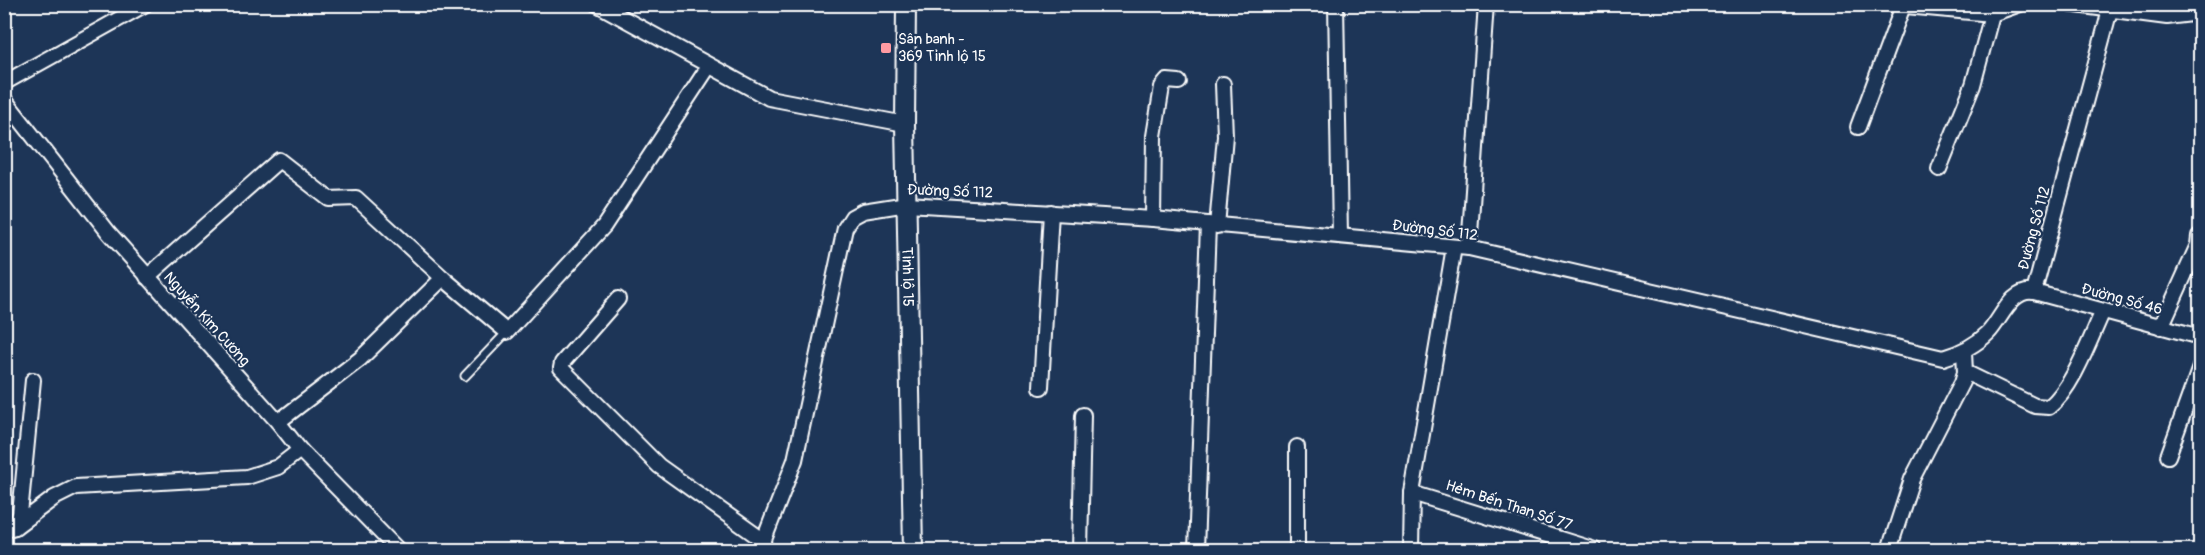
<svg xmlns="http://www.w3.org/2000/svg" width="2205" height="555" font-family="Pangolin,sans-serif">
  <rect width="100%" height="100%" fill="#1d3557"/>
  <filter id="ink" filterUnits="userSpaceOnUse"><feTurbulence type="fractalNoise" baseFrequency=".0167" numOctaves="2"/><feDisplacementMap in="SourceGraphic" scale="12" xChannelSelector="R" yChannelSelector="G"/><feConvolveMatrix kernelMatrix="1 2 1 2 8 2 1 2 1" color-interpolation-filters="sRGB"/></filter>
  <g filter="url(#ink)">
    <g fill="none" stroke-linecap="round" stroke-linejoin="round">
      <defs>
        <polyline id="service" points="465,376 507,332"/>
        <g id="minor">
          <polyline points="597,4 769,98 905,124"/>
          <polyline points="1336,4 1340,236"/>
          <polyline points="2068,4 2167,17 2200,13"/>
          <polyline points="1895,5 1992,14 2020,4"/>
          <polyline points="4,83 146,4"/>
          <polyline points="4,99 109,233 278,422 300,450 398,550"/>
          <polyline points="1858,127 1903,6"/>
          <polyline points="1939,169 1973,85 1992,14"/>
          <polyline points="1153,219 1154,136 1162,87 1167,81 1179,82"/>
          <polyline points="1217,226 1225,136 1223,84"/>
          <polyline points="1469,248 1486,4"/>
          <polyline points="147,277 279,160 329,199 356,198 443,278 507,332 604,226 709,66"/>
          <polyline points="2034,292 2200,337"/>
          <polyline points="618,299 562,363 561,368 659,466 764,541"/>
          <polyline points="2161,327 2198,245 2199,236"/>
          <path d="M1965,372L2035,406L2049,407C2073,388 2090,339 2103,311"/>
          <polyline points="1041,387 1051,212"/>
          <polyline points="278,422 360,359 443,278"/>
          <polyline points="2168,456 2200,367"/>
          <polyline points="1412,493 1595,550"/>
          <polyline points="15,527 20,514 33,380"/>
          <polyline points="4,530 15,527 54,498 76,487 247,477 278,467 300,450"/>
          <path d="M760,550L795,460L845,228L852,217L863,211L907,204L1153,219L1469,248L1943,358C1960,353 1975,346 1988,333C2001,320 2011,288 2034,292L2110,10"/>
          <polyline points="1080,550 1083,415"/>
          <polyline points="1196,550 1208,225"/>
          <polyline points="1297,550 1297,447"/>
          <polyline points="1411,550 1412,493 1454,247"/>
          <polyline points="1889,550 1912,479 1962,382 1965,372 1964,352"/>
        </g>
        <g id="secondary">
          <path id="s1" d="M906,4L905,124L913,550"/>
        </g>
      </defs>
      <use href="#service" stroke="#fff" stroke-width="11"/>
      <use href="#minor" stroke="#fff" stroke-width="18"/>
      <use href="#secondary" stroke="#fff" stroke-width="22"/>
      <use href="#service" stroke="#1d3557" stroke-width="7"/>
      <use href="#minor" stroke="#1d3557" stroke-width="14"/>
      <use href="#secondary" stroke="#1d3557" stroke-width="18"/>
    </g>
  </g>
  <rect fill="#ff9aa2" stroke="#1d3557" stroke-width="2" x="880" y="42" width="12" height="12" rx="3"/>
  <g text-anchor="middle" stroke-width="4.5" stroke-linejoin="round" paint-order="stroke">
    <g font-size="15" fill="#fff" stroke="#1d3557" text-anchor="start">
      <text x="898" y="44">Sân banh -<tspan x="898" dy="17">369 Tỉnh lộ 15</tspan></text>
    </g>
    <g font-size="15" fill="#fff" stroke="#1d3557">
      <text transform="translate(950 191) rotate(2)" y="5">Đường Số 112</text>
      <text transform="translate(2034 228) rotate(-75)" y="5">Đường Số 112</text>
      <text transform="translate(1435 230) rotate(7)" y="5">Đường Số 112</text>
      <text dy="5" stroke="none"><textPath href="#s1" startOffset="273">Tỉnh lộ 15</textPath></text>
      <text transform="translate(2122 299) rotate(15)" y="5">Đường Số 46</text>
      <text transform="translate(207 319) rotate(48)" y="5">Nguyễn Kim Cương</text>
      <text transform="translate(1509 505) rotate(18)" y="5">Hẻm Bến Than Số 77</text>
    </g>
  </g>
  <rect width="2205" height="555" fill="none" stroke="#1d3557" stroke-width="24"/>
  <rect x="12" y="12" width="2181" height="531" fill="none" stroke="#fff" stroke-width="2" filter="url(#ink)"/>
</svg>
